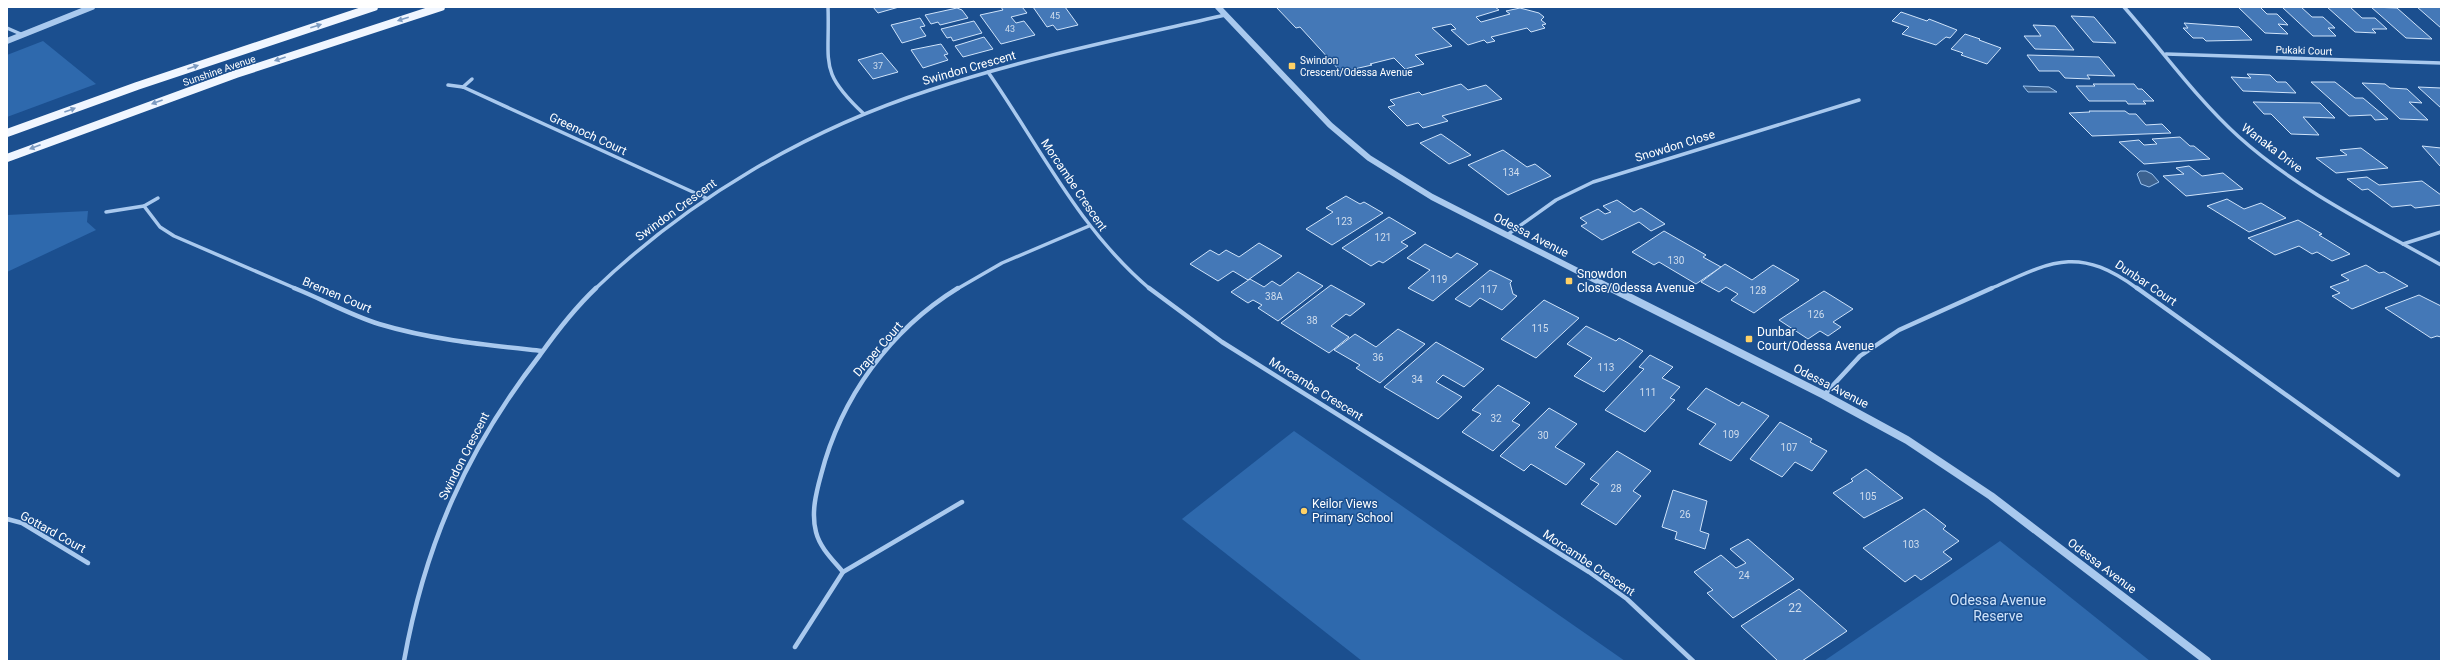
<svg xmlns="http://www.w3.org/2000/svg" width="2448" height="668" font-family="Roboto,sans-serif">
  <rect width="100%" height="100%" fill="#1b4f8f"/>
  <g fill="#2e69ad">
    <polygon points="43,41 96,84 7,117 7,55"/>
    <polygon points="88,211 87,222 96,230 7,272 7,215"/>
    <polygon points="1294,431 1625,661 1362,661 1182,519"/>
    <polygon points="2000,541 2150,661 1824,661"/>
  </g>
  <g fill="#3c6290" stroke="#9cc4f0">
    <polygon points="2023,86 2049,87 2057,92 2028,92"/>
    <polygon points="2146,171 2152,174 2159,182 2149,187 2141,184 2137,174 2140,171"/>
  </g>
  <g fill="#4478b7" stroke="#cfe3fa">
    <polygon points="873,7 899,7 878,13"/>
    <polygon points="1001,7 1022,7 1027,13 1011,17 1016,23 1024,21 1035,35 1001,44 980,15 1003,10"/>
    <polygon points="1033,7 1065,7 1078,25 1057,30 1053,25 1047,27"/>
    <polygon points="1276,7 1495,7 1499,10 1476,17 1481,22 1510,14 1506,11 1520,8 1539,13 1544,17 1541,20 1546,24 1542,25 1545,28 1531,32 1527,28 1491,37 1495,41 1487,43 1484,40 1468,45 1451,30 1456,29 1451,24 1432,28 1452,46 1415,55 1424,64 1405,69 1394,58 1370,64 1372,65 1341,72 1300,27 1296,28"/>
    <polygon points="2238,7 2260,7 2267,14 2277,14 2288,25 2278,24 2288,34 2265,33"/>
    <polygon points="2282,7 2301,7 2312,17 2323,17 2335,28 2328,28 2336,36 2313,36"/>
    <polygon points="2327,7 2350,7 2362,18 2375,18 2387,29 2372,29 2376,33 2355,32"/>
    <polygon points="2371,7 2397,8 2432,39 2406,38"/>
    <polygon points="2417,7 2441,7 2441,28"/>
    <polygon points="957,8 962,10 968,18 940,25 938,22 931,24 925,15"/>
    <polygon points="1901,12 1927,21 1929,19 1957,30 1950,38 1946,37 1936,45 1902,34 1909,27 1892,21"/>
    <polygon points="2071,16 2094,17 2116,43 2093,42"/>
    <polygon points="920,18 925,26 920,27 926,36 902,43 891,25"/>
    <polygon points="974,21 982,33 953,41 951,37 947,38 941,29"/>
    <polygon points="2184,23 2239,27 2252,40 2206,41 2203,38 2193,38 2183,28 2188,28"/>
    <polygon points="2033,25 2055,26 2074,50 2035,49 2024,36 2041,36"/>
    <polygon points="1965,34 1980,39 1979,40 2001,48 1987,64 1961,55 1963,53 1951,49"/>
    <polygon points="984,37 993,49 963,57 955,46"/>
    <polygon points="941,44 948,54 944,55 948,60 923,68 911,50"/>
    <polygon points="882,53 898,72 873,79 858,60"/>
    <polygon points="2027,55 2099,57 2115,76 2087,75 2090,79 2065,78 2059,71 2039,71"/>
    <polygon points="2247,74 2270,75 2277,82 2286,82 2296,93 2243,91 2231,77 2251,78"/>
    <polygon points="2311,82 2335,82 2355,98 2363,98 2388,119 2375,120 2371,115 2349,116"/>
    <polygon points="2362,83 2385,84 2390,88 2407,89 2422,103 2409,102 2428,120 2400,119"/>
    <polygon points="1461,84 1468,90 1486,85 1502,99 1442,116 1448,121 1423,128 1418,123 1407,126 1388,107 1395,105 1390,100 1419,92 1422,95"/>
    <polygon points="2093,84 2134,84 2138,89 2142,89 2154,101 2143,101 2146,104 2128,104 2126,101 2089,101 2076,86 2095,86"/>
    <polygon points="2418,87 2441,88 2441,108"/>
    <polygon points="2253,102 2320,103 2335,118 2303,117 2319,135 2291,134 2271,114 2264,114"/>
    <polygon points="2089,111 2125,111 2129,114 2136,114 2146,125 2162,124 2171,133 2092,136 2069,113 2090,112"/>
    <polygon points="1441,134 1471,155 1449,164 1420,143"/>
    <polygon points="2180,137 2190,146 2194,146 2210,159 2144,164 2119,142 2139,140 2144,145 2157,144 2152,139"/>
    <polygon points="2422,146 2441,148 2441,167"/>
    <polygon points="2361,148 2388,168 2336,173 2316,158 2347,155 2340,150"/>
    <polygon points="1503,150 1527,167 1535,164 1551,176 1508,195 1468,165"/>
    <polygon points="2189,166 2202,176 2223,173 2243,189 2186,196 2163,176 2184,174 2176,168"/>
    <polygon points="2367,177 2379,185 2422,181 2441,195 2441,205 2415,208 2411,205 2392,207 2368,189 2362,190 2347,179"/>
    <polygon points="1346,196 1360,204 1364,202 1383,213 1332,245 1306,229 1333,212 1326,208"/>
    <polygon points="2227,199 2244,209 2261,203 2286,218 2249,232 2207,206"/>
    <polygon points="1617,200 1634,212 1641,208 1665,224 1651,231 1639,222 1602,240 1581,226 1587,223 1580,218 1598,209 1605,214 1611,212 1603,206"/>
    <polygon points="1389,217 1416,233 1401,242 1408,246 1383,263 1379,261 1371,266 1342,248"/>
    <polygon points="2298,220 2322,234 2319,235 2350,254 2332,261 2317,252 2312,254 2299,246 2275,255 2248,238"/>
    <polygon points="1664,231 1706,255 1703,257 1721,267 1696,284 1659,262 1654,265 1632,252"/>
    <polygon points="1259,243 1282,256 1248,280 1233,271 1218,281 1190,264 1210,250 1219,255 1226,250 1239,257"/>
    <polygon points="1425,244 1451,258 1457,253 1478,264 1433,301 1408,288 1430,270 1407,258"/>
    <polygon points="1725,264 1752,280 1773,265 1799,280 1754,313 1731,300 1738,294 1726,287 1719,292 1701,282"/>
    <polygon points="2366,265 2379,273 2384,272 2408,286 2352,309 2332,296 2340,293 2330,287 2349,280 2341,275"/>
    <polygon points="1490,270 1512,281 1510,283 1513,294 1517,296 1502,310 1480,298 1470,307 1455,299"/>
    <polygon points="1298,272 1323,286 1278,321 1258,308 1262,305 1253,300 1248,303 1231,292 1250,279 1264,287 1272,281 1280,286"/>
    <polygon points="1331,285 1365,304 1350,316 1346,314 1331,326 1349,337 1329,353 1281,323"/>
    <polygon points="1824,291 1853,309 1833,322 1841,327 1828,336 1820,331 1808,339 1779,320"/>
    <polygon points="2419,295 2441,306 2441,337 2437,336 2431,338 2385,308"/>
    <polygon points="1544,300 1579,318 1536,358 1501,339"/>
    <polygon points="1586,326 1616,341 1619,338 1643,351 1604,392 1574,376 1592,358 1567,344"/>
    <polygon points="1398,329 1425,344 1380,383 1356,368 1360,365 1334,350 1355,334 1376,347"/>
    <polygon points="1436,342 1484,369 1464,387 1443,375 1436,382 1462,397 1438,419 1384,387"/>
    <polygon points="1650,355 1673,367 1662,378 1680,387 1670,398 1675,400 1645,432 1605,410 1644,369 1639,367"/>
    <polygon points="1498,385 1530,403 1512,421 1520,425 1493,451 1462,432 1481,414 1472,410"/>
    <polygon points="1706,388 1739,406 1742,402 1769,416 1731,461 1699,444 1716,424 1687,409"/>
    <polygon points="1549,408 1577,424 1555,447 1585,464 1566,485 1531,464 1524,471 1500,456"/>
    <polygon points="1780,422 1812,439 1810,442 1827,451 1812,471 1795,462 1782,477 1750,459"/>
    <polygon points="1617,451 1651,471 1633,491 1641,496 1616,525 1581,504 1599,484 1590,479"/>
    <polygon points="1866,469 1903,498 1864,518 1833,493 1853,481 1851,479"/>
    <polygon points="1673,490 1707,501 1700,531 1709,534 1705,549 1675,539 1677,532 1662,527"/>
    <polygon points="1924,509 1946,526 1943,529 1959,541 1943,552 1952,559 1921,580 1915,575 1905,582 1863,548"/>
    <polygon points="1748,539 1794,579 1733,618 1707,593 1713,590 1694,572 1721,555 1736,568 1746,563 1730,549"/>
    <polygon points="1799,589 1847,631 1802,661 1778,661 1741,626"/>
  </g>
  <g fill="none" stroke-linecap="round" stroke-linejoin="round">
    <g stroke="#a9c9ee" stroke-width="3.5">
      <path d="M828,7C830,64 818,71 864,114"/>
      <path d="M2124,7C2162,50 2196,98 2239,137C2298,190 2372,226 2441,265"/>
      <polyline points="7,28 23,35"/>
      <polyline points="2166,54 2441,63"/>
      <path d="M988,72C1040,147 1079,229 1150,289"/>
      <polyline points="448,85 463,87 706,198"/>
      <polyline points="463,87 472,79"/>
      <polyline points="144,206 160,227 174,236 297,289"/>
      <polyline points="106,212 144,206 158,198"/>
      <polyline points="1507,235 1556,200 1593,182 1859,100"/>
      <polyline points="2403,244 2441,232"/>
      <path d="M595,289C689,199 806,130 930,90C1026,58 1126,38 1225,15"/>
      <polyline points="957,289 1002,263 1089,226"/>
      <path d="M1990,289C2052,261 2078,245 2138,289"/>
    </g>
    <g stroke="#a9c9ee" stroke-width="4.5">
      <path d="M294,288C322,299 350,315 379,324C432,340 487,345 542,351"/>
      <polyline points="1149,288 1222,342 1589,572 1627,599 1693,661"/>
      <polyline points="2137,288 2398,475"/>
      <polyline points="1824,395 1860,356 1899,330 1992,288"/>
      <polyline points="7,519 22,523 88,563"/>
      <path d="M843,572C833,560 820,548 816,532C811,513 816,493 821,475C841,397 890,330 958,288"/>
      <polyline points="795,647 843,572 962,502"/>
      <path d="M404,661C425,544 467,449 540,355C557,331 575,308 596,288"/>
    </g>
    <g stroke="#a9c9ee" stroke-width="6">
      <polyline points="1218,7 1330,125 1369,158 1432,197 1613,289"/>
      <polyline points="7,41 92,7"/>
    </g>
    <polyline stroke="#a9c9ee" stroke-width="8" points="1611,288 1824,395 1907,440 1991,496 2207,661"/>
    <g stroke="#f0f6ff" stroke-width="8">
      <polyline points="7,133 137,86 374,7"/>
      <polyline points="7,158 236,74 441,7"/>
    </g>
  </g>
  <defs><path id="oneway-solid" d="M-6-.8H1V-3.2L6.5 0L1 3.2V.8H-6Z"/></defs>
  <g fill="#7b9ac1">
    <use href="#oneway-solid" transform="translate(403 19) rotate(163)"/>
    <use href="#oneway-solid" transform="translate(316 26) rotate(-18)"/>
    <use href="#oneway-solid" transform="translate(280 59) rotate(161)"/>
    <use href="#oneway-solid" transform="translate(193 67) rotate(-19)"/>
    <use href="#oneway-solid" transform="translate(157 102) rotate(160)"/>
    <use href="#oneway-solid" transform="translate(70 110) rotate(-20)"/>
    <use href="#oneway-solid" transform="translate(35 147) rotate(159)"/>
  </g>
  <g fill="#ffd166" stroke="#1b4f8f" stroke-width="1.5">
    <rect x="1288" y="62" width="8" height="8" rx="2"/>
    <rect x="1565" y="277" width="8" height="8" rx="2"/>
    <rect x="1745" y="335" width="8" height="8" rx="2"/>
    <circle cx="1304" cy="511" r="4"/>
  </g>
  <g text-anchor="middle" stroke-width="3" stroke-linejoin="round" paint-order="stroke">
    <g font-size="9" fill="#d0dded">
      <text x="1055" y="19">45</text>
      <text x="1010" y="32">43</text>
      <text x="878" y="69">37</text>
    </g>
    <g font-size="10" fill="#fff" stroke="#1b4f8f">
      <text transform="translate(2304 50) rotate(2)" y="4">Pukaki Court</text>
      <text transform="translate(219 70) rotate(-19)" y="4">Sunshine Avenue</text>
    </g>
    <g font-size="10" fill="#fff" stroke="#1b4f8f" text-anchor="start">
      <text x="1300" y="64">Swindon<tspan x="1300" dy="12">Crescent/Odessa Avenue</tspan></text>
    </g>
    <g font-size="10" fill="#d0dded">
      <text x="1511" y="176">134</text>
      <text x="1344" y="225">123</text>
      <text x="1383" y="241">121</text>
      <text x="1676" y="264">130</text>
      <text x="1439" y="283">119</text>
      <text x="1489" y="293">117</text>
      <text x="1758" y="294">128</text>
      <text x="1274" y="300">38A</text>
      <text x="1816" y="318">126</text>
      <text x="1312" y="324">38</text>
      <text x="1540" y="332">115</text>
      <text x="1378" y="361">36</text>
      <text x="1606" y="371">113</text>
      <text x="1417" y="383">34</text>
      <text x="1648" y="396">111</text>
      <text x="1496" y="422">32</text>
      <text x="1731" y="438">109</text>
      <text x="1543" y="439">30</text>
      <text x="1789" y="451">107</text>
      <text x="1616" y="492">28</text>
      <text x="1868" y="500">105</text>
      <text x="1685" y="518">26</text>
      <text x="1911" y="548">103</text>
      <text x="1744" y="579">24</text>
    </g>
    <g font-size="12" fill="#fff" stroke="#1b4f8f">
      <text transform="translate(969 68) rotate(-16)" y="4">Swindon Crescent</text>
      <text transform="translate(588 134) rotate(25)" y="4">Greenoch Court</text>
      <text transform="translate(1675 146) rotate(-17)" y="4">Snowdon Close</text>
      <text transform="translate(2272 148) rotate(37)" y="4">Wanaka Drive</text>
      <text transform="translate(1074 185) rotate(56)" y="4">Morcambe Crescent</text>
      <text transform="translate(676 210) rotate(-36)" y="4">Swindon Crescent</text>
      <text transform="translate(1531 235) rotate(27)" y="4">Odessa Avenue</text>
      <text transform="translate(2146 283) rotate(34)" y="4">Dunbar Court</text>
      <text transform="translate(337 295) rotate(23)" y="4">Bremen Court</text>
      <text transform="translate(878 349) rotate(-49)" y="4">Draper Court</text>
      <text transform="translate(1831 386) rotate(27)" y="4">Odessa Avenue</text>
      <text transform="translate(1316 389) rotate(32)" y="4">Morcambe Crescent</text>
      <text transform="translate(464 456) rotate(-63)" y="4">Swindon Crescent</text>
      <text transform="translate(53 532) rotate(29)" y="4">Gottard Court</text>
      <text transform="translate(1589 563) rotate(34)" y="4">Morcambe Crescent</text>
      <text transform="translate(2102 566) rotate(37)" y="4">Odessa Avenue</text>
    </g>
    <g font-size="12" fill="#fff" stroke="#1b4f8f" text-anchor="start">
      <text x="1577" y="278">Snowdon<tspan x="1577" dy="14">Close/Odessa Avenue</tspan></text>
      <text x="1757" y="336">Dunbar<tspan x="1757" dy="14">Court/Odessa Avenue</tspan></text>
      <text x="1312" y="508">Keilor Views<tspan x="1312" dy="14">Primary School</tspan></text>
    </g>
    <g font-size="12" fill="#d0dded">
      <text x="1795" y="612">22</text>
    </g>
    <g font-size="14" fill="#cfe3fa" stroke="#1b4f8f">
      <text x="1998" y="605">Odessa Avenue<tspan x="1998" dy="16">Reserve</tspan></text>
    </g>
  </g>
  <rect width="2448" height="668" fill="none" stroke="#ffffff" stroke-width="16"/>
</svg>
